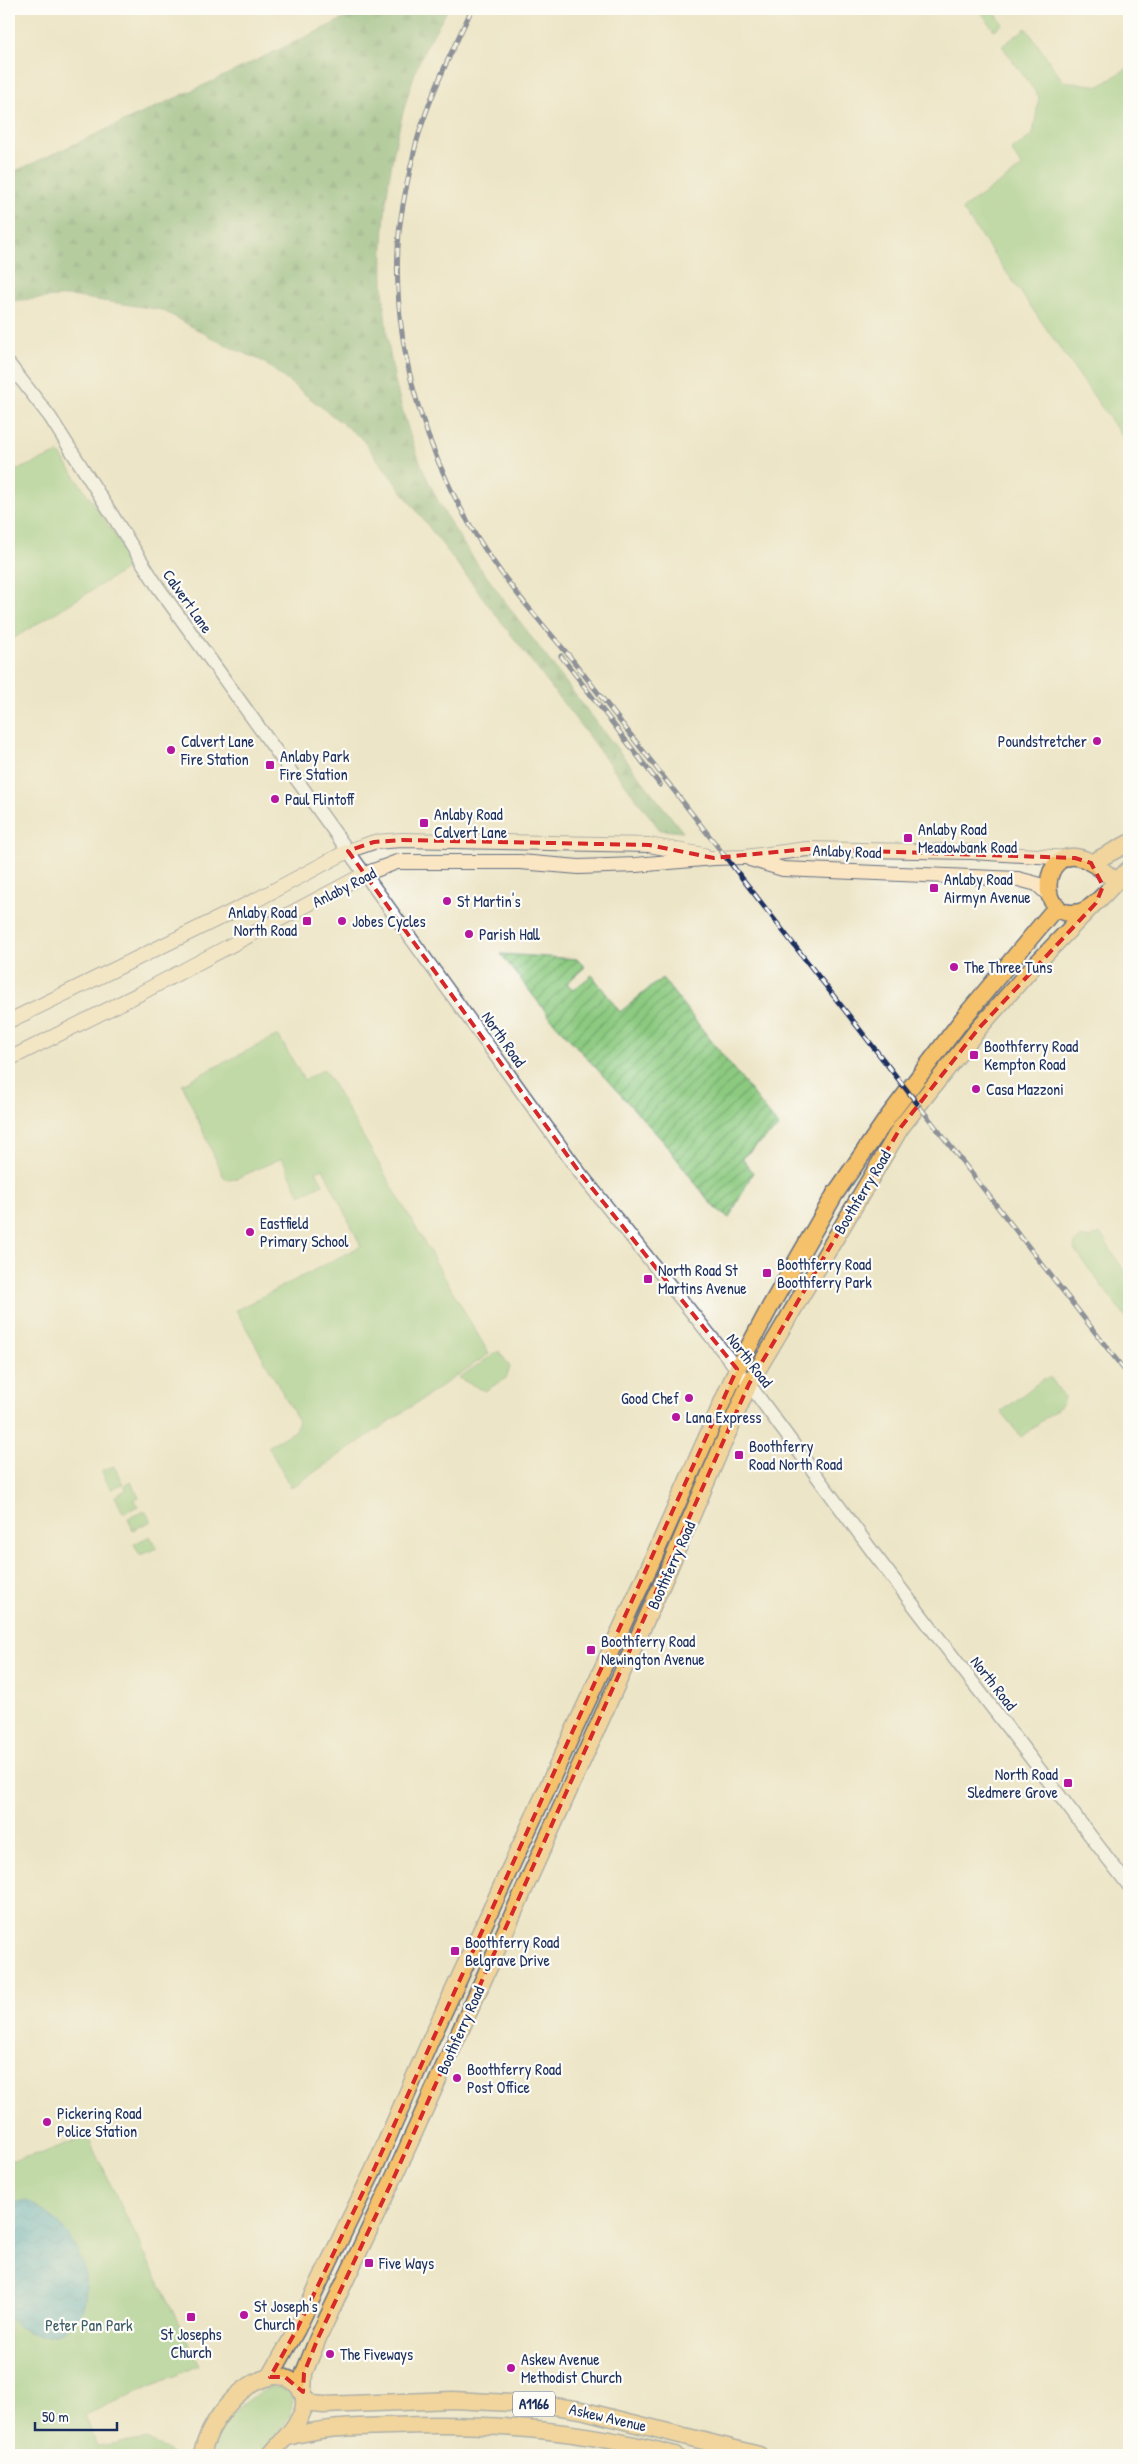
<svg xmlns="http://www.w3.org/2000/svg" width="1138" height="2464" font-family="'Patrick Hand',sans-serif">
  <defs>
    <pattern id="forest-firs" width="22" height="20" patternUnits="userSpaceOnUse" patternTransform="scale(1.25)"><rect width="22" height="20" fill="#71ae6e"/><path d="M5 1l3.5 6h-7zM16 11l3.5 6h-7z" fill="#5c8e5e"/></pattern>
    <pattern id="garden-furrows" width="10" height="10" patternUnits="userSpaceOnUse" patternTransform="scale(1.25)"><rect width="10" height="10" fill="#8cca80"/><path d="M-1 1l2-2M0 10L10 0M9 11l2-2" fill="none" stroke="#72a46c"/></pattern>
    <pattern id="water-waves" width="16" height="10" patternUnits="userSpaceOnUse" patternTransform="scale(1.25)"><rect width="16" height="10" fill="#4eadcc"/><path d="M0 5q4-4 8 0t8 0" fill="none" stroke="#408da9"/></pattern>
  </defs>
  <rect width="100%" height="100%" fill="#fdfcf7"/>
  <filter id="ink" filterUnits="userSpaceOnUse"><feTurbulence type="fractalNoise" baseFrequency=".02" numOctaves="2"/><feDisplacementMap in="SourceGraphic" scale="10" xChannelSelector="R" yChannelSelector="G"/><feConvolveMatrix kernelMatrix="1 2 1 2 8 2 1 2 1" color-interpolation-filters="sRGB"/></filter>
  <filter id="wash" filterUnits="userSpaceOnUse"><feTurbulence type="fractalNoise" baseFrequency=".0096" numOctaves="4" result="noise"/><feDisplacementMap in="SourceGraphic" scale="20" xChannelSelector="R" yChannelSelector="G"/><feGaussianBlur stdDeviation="1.12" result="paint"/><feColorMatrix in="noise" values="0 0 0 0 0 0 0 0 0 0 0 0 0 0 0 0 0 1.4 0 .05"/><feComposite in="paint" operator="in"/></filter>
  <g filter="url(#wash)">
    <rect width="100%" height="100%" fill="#ede5c7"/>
    <g fill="#8cca80" stroke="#547c6f">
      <polygon points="979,9 992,9 1003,24 994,30"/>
      <polygon points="1026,28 1063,81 1100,86 1129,67 1129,446 962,209 1022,167 1011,150 1033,135 1039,97 1002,46"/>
      <polygon points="59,453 122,545 128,568 9,641 9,473"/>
      <polygon points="278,1035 304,1080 324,1069 489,1354 291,1488 268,1446 295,1431 298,1420 236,1310 361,1246 323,1168 316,1171 323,1184 300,1195 282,1158 235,1179 228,1180 223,1176 182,1084"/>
      <polygon points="1100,1233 1129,1279 1129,1322 1074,1249 1075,1243 1082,1237 1088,1239"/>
      <polygon points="499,1351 510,1367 506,1378 485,1391 458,1378"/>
      <polygon points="1051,1378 1064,1397 1062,1405 1021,1437 1001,1412 1043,1379"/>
      <polygon points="114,1466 123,1484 111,1489 101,1471"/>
      <polygon points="131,1482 139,1498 134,1500 138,1506 123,1513 115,1496 126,1490 125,1485"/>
      <polygon points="145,1511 151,1521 133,1530 128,1518"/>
      <polygon points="150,1536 157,1548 140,1555 134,1544"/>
      <polygon points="87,2136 199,2365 85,2415 97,2446 148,2439 174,2455 9,2455 9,2161 42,2153"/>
      <path d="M271,2387C280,2387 286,2388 291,2396C301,2414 269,2442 258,2455H212C215,2424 245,2399 271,2387Z"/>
    </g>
    <path fill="url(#forest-firs)" stroke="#466e66" d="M364,9H448C437,29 423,49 416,70C368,209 370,363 435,495C456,538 487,576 515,615C569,688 626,760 683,832L660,830L361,438L262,361L223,344L162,310L70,296L9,301V174L215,80Z"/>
    <polygon fill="url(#garden-furrows)" stroke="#547c6f" points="501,954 578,959 585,967 567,983 573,990 592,975 620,1012 662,978 779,1127 743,1157 743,1160 753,1172 729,1218 712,1205 664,1142 553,1021"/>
    <path fill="url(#water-waves)" stroke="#346e95" d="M27,2201C64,2217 94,2264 84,2304C75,2341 30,2345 9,2317V2203Z"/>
  </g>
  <g filter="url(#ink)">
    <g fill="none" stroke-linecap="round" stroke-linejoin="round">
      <defs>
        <polyline id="tertiary" points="9,364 50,417 158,587 580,1173 749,1384 875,1555 1129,1886"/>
        <g id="secondary">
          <polyline points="750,859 783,869 1018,879 1037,884 1050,896"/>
          <polyline points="9,1021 256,900 348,851 374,842 402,840 649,845 704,855"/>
          <polyline points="9,1059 139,994 365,874 397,862 520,862 579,867 636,865 714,858 745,857 807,849 972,852 1069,858"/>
        </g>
        <g id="primary">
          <polyline points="1091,863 1129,843"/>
          <path d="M1116,881C1106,873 1096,864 1084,859C1040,843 1035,923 1080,912C1096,908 1116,880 1129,869"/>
          <polyline points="270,2377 297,2329 375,2167 432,2037 649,1568 737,1369 770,1307 835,1194 888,1117 965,1016 1057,906"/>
          <polyline points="303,2392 304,2373 318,2338 395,2175 659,1591 749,1384 901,1127 979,1028 1031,969 1091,907"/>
          <polyline points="304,2399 313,2404 324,2405 453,2400 547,2405 581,2410 759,2455"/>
          <path d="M285,2438C320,2427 355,2427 391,2426C488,2422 581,2429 675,2455"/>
          <path d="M202,2455C208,2424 237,2385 269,2377C290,2372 311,2391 302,2413C295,2429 281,2442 270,2455"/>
        </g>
      </defs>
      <use href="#tertiary" stroke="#646f83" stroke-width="15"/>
      <use href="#secondary" stroke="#646f83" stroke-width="16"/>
      <use href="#primary" stroke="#646f83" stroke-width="19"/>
      <use href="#tertiary" stroke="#fff" stroke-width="12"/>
      <use href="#secondary" stroke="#fbe6c4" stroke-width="14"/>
      <use href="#primary" stroke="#f5c16b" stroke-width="16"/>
      <defs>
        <g id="rail">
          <path d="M472,9C451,53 429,97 416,144C409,173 402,204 399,233C389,349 429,470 495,564C518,597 545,627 571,658L1129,1376"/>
          <polyline points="561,656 660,785"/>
        </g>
      </defs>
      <use href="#rail" stroke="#1b2f5e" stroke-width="5"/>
      <use href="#rail" stroke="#fdfcf7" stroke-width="3" stroke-dasharray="9" stroke-linecap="butt"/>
    </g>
  </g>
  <path d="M0 0H1138V2464H0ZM402,840L649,845L714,858L807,849L1075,858L1091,863L1103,886L1096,903L979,1028L901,1127L749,1384L395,2175L318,2338L304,2373L303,2392L285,2377H270L297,2329L375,2167L737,1369L580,1173L348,851L374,842Z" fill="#ede5c7" fill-opacity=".55" fill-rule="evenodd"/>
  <path fill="none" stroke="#d62828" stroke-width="4" stroke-dasharray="10 6" stroke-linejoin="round" d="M402,840L649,845L714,858L807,849L1075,858L1091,863L1103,886L1096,903L979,1028L901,1127L749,1384L395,2175L318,2338L304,2373L303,2392L285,2377H270L297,2329L375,2167L737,1369L580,1173L348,851L374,842Z"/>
  <g fill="#b5179e" stroke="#fdfcf7" stroke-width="2">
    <circle cx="1097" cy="741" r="5"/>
    <circle cx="171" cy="750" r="5"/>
    <rect x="265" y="760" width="10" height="10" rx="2.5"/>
    <circle cx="275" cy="799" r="5"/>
    <rect x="419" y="818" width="10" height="10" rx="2.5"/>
    <rect x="903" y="833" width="10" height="10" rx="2.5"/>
    <rect x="929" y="883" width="10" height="10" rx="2.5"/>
    <circle cx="447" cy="901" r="5"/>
    <rect x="302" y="916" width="10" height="10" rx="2.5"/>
    <circle cx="342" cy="921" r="5"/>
    <circle cx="469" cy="934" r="5"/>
    <circle cx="954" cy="967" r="5"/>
    <rect x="969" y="1050" width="10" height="10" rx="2.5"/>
    <circle cx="976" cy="1089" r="5"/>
    <circle cx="250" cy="1232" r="5"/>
    <rect x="762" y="1268" width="10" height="10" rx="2.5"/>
    <rect x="643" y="1274" width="10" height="10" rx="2.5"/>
    <circle cx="689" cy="1398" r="5"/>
    <circle cx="676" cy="1417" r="5"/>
    <rect x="734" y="1450" width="10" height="10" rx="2.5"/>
    <rect x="586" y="1645" width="10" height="10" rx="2.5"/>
    <rect x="1063" y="1778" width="10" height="10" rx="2.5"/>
    <rect x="450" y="1946" width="10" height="10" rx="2.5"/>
    <circle cx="457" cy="2078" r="5"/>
    <circle cx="47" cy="2122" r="5"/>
    <rect x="364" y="2258" width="10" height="10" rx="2.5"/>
    <circle cx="244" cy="2315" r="5"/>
    <rect x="186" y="2312" width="10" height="10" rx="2.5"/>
    <circle cx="330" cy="2354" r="5"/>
    <circle cx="511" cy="2368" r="5"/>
  </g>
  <g text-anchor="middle" stroke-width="4.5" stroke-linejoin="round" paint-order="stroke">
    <rect fill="#fdfcf7" stroke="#5f6c8c" stroke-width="1" x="513" y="2391.5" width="42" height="25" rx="4"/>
    <g font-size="15" font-weight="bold" fill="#1b2f5e">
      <text x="534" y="2409">A1166</text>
    </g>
    <g font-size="16" fill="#1b2f5e" stroke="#fdfcf7">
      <text transform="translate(188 601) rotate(55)" y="6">Calvert Lane</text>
      <text transform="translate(847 851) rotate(2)" y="6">Anlaby Road</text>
      <text transform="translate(344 887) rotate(-27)" y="6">Anlaby Road</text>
      <text transform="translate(504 1039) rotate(55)" y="6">North Road</text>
      <text transform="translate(862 1192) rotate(-59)" y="6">Boothferry Road</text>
      <text transform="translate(750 1360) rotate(52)" y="6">North Road</text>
      <text transform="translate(671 1565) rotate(-66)" y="6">Boothferry Road</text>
      <text transform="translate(994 1683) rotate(52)" y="6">North Road</text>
      <text transform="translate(460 2030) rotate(-66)" y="6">Boothferry Road</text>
      <text transform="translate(608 2417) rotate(13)" y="6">Askew Avenue</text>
    </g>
    <g font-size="16" fill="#1b2f5e" stroke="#fdfcf7" text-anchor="start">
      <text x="181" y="747">Calvert Lane<tspan x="181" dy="18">Fire Station</tspan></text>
      <text x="1087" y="747" text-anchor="end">Poundstretcher</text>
      <text x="280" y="762">Anlaby Park<tspan x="280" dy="18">Fire Station</tspan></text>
      <text x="285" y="805">Paul Flintoff</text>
      <text x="434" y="820">Anlaby Road<tspan x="434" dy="18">Calvert Lane</tspan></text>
      <text x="918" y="835">Anlaby Road<tspan x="918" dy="18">Meadowbank Road</tspan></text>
      <text x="944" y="885">Anlaby Road<tspan x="944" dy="18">Airmyn Avenue</tspan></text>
      <text x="457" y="907">St Martin's</text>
      <text x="297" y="918" text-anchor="end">Anlaby Road<tspan x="297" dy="18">North Road</tspan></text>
      <text x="352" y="927">Jobes Cycles</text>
      <text x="479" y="940">Parish Hall</text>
      <text x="964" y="973">The Three Tuns</text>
      <text x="984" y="1052">Boothferry Road<tspan x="984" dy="18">Kempton Road</tspan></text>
      <text x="986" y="1095">Casa Mazzoni</text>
      <text x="260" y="1229">Eastfield<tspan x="260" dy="18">Primary School</tspan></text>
      <text x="777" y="1270">Boothferry Road<tspan x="777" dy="18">Boothferry Park</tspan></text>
      <text x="658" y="1276">North Road St<tspan x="658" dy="18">Martins Avenue</tspan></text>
      <text x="679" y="1404" text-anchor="end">Good Chef</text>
      <text x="686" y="1423">Lana Express</text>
      <text x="749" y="1452">Boothferry<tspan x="749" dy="18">Road North Road</tspan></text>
      <text x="601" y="1647">Boothferry Road<tspan x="601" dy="18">Newington Avenue</tspan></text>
      <text x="1058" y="1780" text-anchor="end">North Road<tspan x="1058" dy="18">Sledmere Grove</tspan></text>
      <text x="465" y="1948">Boothferry Road<tspan x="465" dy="18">Belgrave Drive</tspan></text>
      <text x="467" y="2075">Boothferry Road<tspan x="467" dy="18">Post Office</tspan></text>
      <text x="57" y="2119">Pickering Road<tspan x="57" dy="18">Police Station</tspan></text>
      <text x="379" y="2269">Five Ways</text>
      <text x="254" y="2312">St Joseph's<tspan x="254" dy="18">Church</tspan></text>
      <text x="191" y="2340" text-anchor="middle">St Josephs<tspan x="191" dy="18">Church</tspan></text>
      <text x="340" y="2360">The Fiveways</text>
      <text x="521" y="2365">Askew Avenue<tspan x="521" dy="18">Methodist Church</tspan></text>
    </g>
    <g font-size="16" fill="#3d5e68" stroke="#fdfcf7">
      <text x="89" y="2331">Peter Pan Park</text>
    </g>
  </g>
  <rect width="1138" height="2464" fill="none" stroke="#fdfcf7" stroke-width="30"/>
  <path d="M35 2422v8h82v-8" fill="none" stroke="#1b2f5e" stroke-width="2.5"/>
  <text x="42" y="2422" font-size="15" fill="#1b2f5e" stroke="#fdfcf7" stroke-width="4" paint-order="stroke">50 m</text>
</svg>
